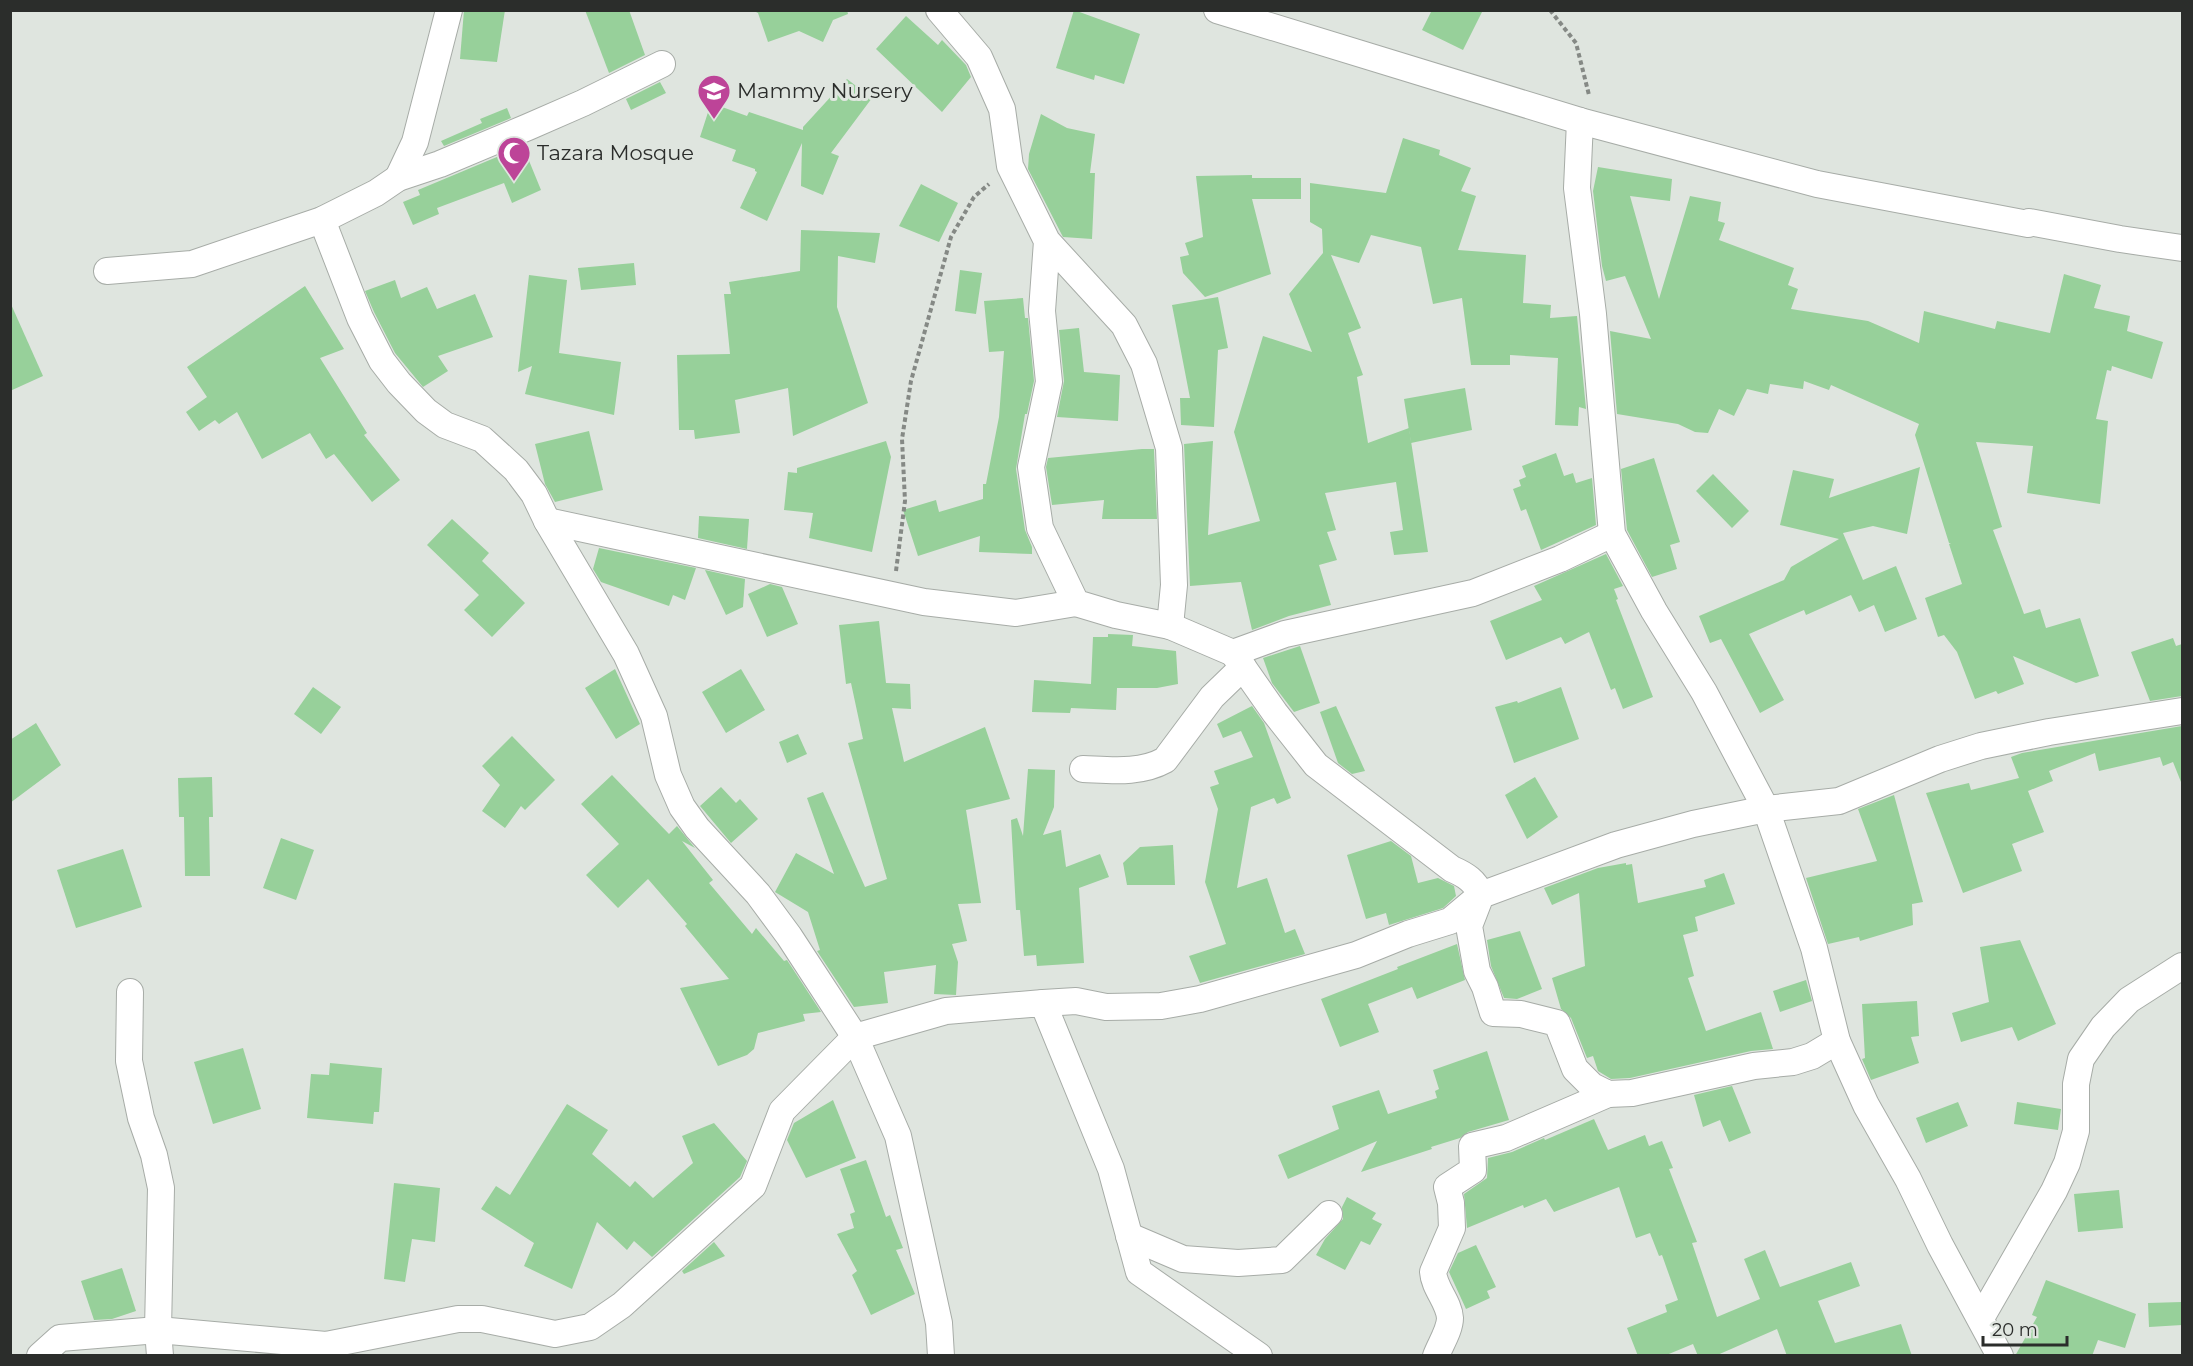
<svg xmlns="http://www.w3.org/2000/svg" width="2193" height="1366" font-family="Montserrat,sans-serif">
  <rect width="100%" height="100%" fill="#dfe5df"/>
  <g fill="#97d09a">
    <polygon points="464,10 505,10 497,62 460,59"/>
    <polygon points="585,10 629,10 645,55 609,73"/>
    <polygon points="752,10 847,10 848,14 833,20 823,42 799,31 768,42 758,13"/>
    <polygon points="1074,10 1140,34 1124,84 1095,75 1094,80 1056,68"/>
    <polygon points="1432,10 1483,10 1463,50 1422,30"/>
    <polygon points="906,16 938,45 942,40 966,65 971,77 942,112 876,49"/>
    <polygon points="847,79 872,98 831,153 839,156 823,195 801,186 802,143 767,221 740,208 757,172 755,171 755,169 732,161 736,150 700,137 711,103 747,116 749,112 803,130 803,127"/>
    <polygon points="660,82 666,93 631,110 626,99"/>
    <polygon points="507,108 511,118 444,146 441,141 482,123 480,119"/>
    <polygon points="1041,114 1067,128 1095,134 1090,173 1095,173 1092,239 1063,237 1028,169 1029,154"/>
    <polygon points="1403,138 1440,150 1439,155 1471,168 1461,191 1476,196 1458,250 1526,255 1523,303 1551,305 1550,318 1577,316 1586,409 1579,407 1578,426 1555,425 1558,358 1510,355 1510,365 1471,365 1462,298 1433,304 1421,247 1371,235 1359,263 1331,255 1361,328 1348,333 1363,375 1357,377 1368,443 1409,428 1428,552 1394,555 1390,532 1403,530 1396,482 1325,493 1336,530 1327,532 1337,560 1319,565 1331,605 1289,616 1252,630 1241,582 1190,586 1184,444 1213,441 1208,535 1260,521 1234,432 1263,336 1312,352 1289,294 1323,253 1322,229 1310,222 1310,183 1386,193"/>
    <polygon points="523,146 541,190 512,203 504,183 437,208 439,214 413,225 403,202 420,195 418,190"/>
    <polygon points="1598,167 1672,179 1670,201 1630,196 1659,299 1690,196 1721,202 1718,221 1725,223 1719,240 1794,268 1788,285 1798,289 1791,309 1868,321 1919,343 1924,311 1995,329 1997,321 2050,333 2064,274 2101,285 2094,308 2130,316 2127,331 2163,342 2152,379 2112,366 2111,371 2107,370 2096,419 2108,421 2100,504 2027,493 2033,446 1976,442 2002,527 1993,530 2024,614 2040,609 2046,628 2080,618 2099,676 2076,683 2013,656 2024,684 1998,694 1996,691 1975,699 1957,652 1944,635 1938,637 1925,598 1962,584 1949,544 1951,543 1949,543 1915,435 1919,424 1831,385 1829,390 1804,381 1803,389 1770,384 1768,394 1747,389 1734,416 1719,409 1708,433 1695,432 1678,424 1617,414 1610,331 1651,339 1625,276 1606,281 1602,266 1593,191"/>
    <polygon points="1252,175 1252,178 1301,178 1301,199 1252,199 1271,274 1205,297 1183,273 1180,257 1189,255 1185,243 1203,237 1196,176"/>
    <polygon points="921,184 958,203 939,242 899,226"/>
    <polygon points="801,230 880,233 875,263 838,256 837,307 868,403 793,436 788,388 735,400 740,433 695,439 694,430 679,430 677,355 730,354 724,294 731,294 729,282 800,271"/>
    <polygon points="634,263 636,285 581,290 578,268"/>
    <polygon points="960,270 982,273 976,314 955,311"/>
    <polygon points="529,275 567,280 559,353 621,362 614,415 525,394 532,366 518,372"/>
    <polygon points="395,280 401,298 427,287 437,309 475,294 493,337 438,356 448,371 423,387 395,353 374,312 365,291"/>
    <polygon points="305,286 344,349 320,358 367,433 364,435 400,480 372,502 334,454 326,459 310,433 262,459 237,412 219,424 215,420 199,431 186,412 207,397 187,367"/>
    <polygon points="1218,297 1228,348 1218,350 1214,427 1181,425 1180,398 1190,398 1172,305"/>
    <polygon points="1023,298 1025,318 1028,318 1034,381 1027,414 1025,414 1016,469 1025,530 1032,547 1032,554 979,552 980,536 918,556 903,510 936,500 939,512 983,499 983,484 986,484 999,417 1004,351 989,352 984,301"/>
    <polygon points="10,302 43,376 10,391"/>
    <polygon points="1079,328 1084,372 1120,375 1118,421 1057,417 1064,381 1059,330"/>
    <polygon points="1465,388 1472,430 1411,443 1404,399"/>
    <polygon points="589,431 603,490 555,502 545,484 535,444"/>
    <polygon points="886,441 891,457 872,552 809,538 813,513 784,510 788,472 797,473 797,468"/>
    <polygon points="1142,449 1154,449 1154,450 1157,519 1102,519 1104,500 1052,505 1046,467 1048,458"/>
    <polygon points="1556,453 1564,476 1573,473 1576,483 1592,478 1596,525 1541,550 1526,509 1521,511 1513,489 1521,486 1519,480 1526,477 1522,466"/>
    <polygon points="1654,458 1680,542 1670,545 1677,569 1652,577 1627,530 1621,469"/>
    <polygon points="1920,467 1907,534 1873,526 1843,533 1863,580 1896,566 1917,619 1885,632 1874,605 1859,612 1851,595 1806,615 1804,610 1749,634 1784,700 1760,713 1721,639 1710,643 1699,616 1784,580 1791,567 1839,539 1780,525 1793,470 1834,479 1829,498"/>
    <polygon points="1713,474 1749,511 1732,528 1696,491"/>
    <polygon points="699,516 749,519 747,549 698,538"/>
    <polygon points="452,519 489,553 482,561 525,603 492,637 464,610 479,595 427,545"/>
    <polygon points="599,548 696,568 685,600 673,595 669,606 601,582 593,569"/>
    <polygon points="1606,554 1623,586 1614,589 1618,599 1616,600 1653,697 1623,709 1615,688 1611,690 1589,632 1565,644 1561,637 1506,660 1490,621 1542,600 1534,586"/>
    <polygon points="705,570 745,579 743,607 726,615"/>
    <polygon points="770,584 782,587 798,624 767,637 748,594"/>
    <polygon points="879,621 886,683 910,684 911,709 892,708 904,762 985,727 1010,799 966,810 981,903 958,904 967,941 952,944 958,962 956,995 934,994 936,965 884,972 888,1003 854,1007 817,951 820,950 808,912 775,892 796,853 834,874 807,798 823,792 865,887 887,879 848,743 863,739 851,683 846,684 839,625"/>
    <polygon points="1108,634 1133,635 1132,646 1176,651 1178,684 1157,688 1117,688 1116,710 1071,708 1070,713 1032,712 1034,680 1091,684 1093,637 1108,637"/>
    <polygon points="2173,638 2176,646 2182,644 2182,696 2150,701 2131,652"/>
    <polygon points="1300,646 1320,703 1294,712 1272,683 1263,658"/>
    <polygon points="615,669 640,724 616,739 585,688"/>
    <polygon points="741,669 765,710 726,733 702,692"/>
    <polygon points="313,687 341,707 321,734 294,714"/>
    <polygon points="1561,687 1579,739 1514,763 1495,707 1517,701 1518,703"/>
    <polygon points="1252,706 1264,723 1291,798 1277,804 1274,798 1251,807 1237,888 1267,878 1285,933 1295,929 1305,954 1200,983 1189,956 1226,944 1205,882 1218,809 1210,787 1219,784 1214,771 1253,757 1241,731 1223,738 1217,724"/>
    <polygon points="1336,706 1365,771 1352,774 1338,763 1320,712"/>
    <polygon points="36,723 61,765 10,803 10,740"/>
    <polygon points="2182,726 2182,781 2181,782 2173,762 2163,766 2160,757 2099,771 2095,753 2049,771 2053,781 2028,791 2044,832 2012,844 2022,871 1963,893 1926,793 1969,783 1971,790 2019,778 2011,757 2022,753"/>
    <polygon points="798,734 807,754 787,763 779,742"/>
    <polygon points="512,736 555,780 525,810 521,806 505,828 482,811 500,785 482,766"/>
    <polygon points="1028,769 1055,770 1054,807 1043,835 1061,830 1066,867 1100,854 1109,877 1079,888 1084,963 1037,966 1036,955 1024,956 1020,910 1016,910 1011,820 1017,818 1023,836"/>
    <polygon points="612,775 669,834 677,826 695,848 682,841 713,880 709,883 752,934 756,928 784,961 787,960 821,1012 803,1014 805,1021 758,1033 754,1049 747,1055 718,1066 680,988 729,979 685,926 687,924 648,879 618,908 586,875 619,844 581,804"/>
    <polygon points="212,777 213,817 209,817 210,876 185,876 184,817 179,817 178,778"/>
    <polygon points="1535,777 1558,817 1527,839 1505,795"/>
    <polygon points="721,787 736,803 740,799 758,819 731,843 700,806"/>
    <polygon points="1894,795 1923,902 1912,904 1913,925 1860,941 1859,937 1828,944 1806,878 1877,861 1858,809"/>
    <polygon points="281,838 314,850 296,900 263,888"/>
    <polygon points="1391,841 1411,856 1418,883 1438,878 1454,886 1456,896 1443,908 1389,925 1386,913 1366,919 1347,855"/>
    <polygon points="1173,845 1175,885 1127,885 1123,863 1140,847"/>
    <polygon points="123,849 142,907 76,928 57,870"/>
    <polygon points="1626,863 1626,865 1632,864 1638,903 1706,887 1704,880 1724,873 1735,904 1695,917 1698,931 1683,935 1694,976 1688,978 1706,1031 1761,1012 1773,1049 1751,1051 1630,1078 1611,1079 1598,1071 1593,1056 1587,1058 1571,1018 1561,1009 1552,978 1585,966 1579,893 1552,905 1544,888 1598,868"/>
    <polygon points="1520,931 1542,989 1517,999 1504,998 1491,966 1487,940"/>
    <polygon points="2020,940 2056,1024 2018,1041 2012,1027 1961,1042 1952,1013 1989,1002 1980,947"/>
    <polygon points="1457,944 1465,980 1417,999 1412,987 1368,1004 1379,1032 1340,1047 1321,999 1398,969 1397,967"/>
    <polygon points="1806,980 1812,1001 1780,1012 1773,991"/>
    <polygon points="1917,1001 1919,1036 1911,1037 1919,1063 1871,1080 1862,1059 1865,1058 1862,1004"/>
    <polygon points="243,1048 261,1109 213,1124 194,1062"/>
    <polygon points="1487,1051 1509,1120 1468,1132 1460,1138 1431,1147 1432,1149 1361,1172 1377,1141 1288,1179 1278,1155 1339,1129 1332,1106 1379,1090 1388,1114 1437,1098 1435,1091 1439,1089 1433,1070"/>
    <polygon points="330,1063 382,1068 379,1112 374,1112 373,1124 307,1118 311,1074 329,1075"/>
    <polygon points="1732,1086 1751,1133 1729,1142 1720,1120 1703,1127 1694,1095"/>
    <polygon points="833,1100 856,1158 806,1178 787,1140 794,1123"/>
    <polygon points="1958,1102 1968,1126 1926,1143 1916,1118"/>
    <polygon points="2017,1102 2061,1109 2058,1130 2014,1124"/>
    <polygon points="567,1104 608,1130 592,1154 630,1187 635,1181 653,1198 693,1163 682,1136 714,1123 747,1161 740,1177 652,1257 634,1241 627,1250 597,1222 572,1289 524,1266 534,1243 481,1209 496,1186 510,1195"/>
    <polygon points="1594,1119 1608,1150 1645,1135 1649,1146 1662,1141 1673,1168 1669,1169 1697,1242 1692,1243 1717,1317 1760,1299 1744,1259 1765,1250 1780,1287 1851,1262 1860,1286 1818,1301 1835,1343 1901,1324 1912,1356 1787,1356 1777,1329 1715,1356 1698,1356 1693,1344 1664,1356 1638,1356 1627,1328 1667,1312 1665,1305 1678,1300 1662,1255 1659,1256 1650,1233 1636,1238 1619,1187 1554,1212 1546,1199 1524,1208 1523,1205 1467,1228 1464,1194 1487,1178 1488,1158 1512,1152 1544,1138 1545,1140"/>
    <polygon points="866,1160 886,1217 890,1215 903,1248 896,1250 915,1294 871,1315 852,1275 857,1271 837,1234 854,1228 850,1214 855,1212 840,1169"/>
    <polygon points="394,1183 440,1188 435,1242 412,1239 405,1282 384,1279"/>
    <polygon points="2119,1190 2123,1228 2078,1232 2074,1194"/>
    <polygon points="1347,1197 1376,1213 1372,1219 1382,1224 1370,1245 1361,1241 1345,1270 1316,1255 1325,1239 1343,1219 1342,1207"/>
    <polygon points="714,1242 725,1256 684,1274 682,1271"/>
    <polygon points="1476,1245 1496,1287 1487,1291 1490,1298 1466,1309 1449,1272 1458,1253"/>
    <polygon points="122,1268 136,1311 112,1319 94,1320 81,1281"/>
    <polygon points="2046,1280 2136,1314 2125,1348 2098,1340 2092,1356 2015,1356 2037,1317 2032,1315"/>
    <polygon points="2182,1302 2182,1325 2149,1327 2148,1303"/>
  </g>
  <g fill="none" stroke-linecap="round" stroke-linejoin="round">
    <defs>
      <g id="street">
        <polyline points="939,10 979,57 1002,109 1010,166 1047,241 1124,325 1144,364 1169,448 1174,585 1170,626 1116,615 1076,603 1040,528 1031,467 1049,382 1042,311 1047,241"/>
        <polyline points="1217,10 1580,121 1817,184 2028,224 2029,222 2120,239 2182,248"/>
        <polyline points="1580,121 1577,188 1593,314 1612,534 1654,611 1704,692 1766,809 1814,948 1837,1041 1866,1105 1908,1179 1940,1245 2000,1356"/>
        <polyline points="398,178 415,142 449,10"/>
        <polyline points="322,220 360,318 382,361 399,383 426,411 445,425 482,439 516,470 534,494 547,521 626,654 654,716 668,775 682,807 697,828 758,894 789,936 855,1037 898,1136 939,1323 941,1356"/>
        <polyline points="107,271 192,264 322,220 376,193 398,178 440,164 528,127 583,103 662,64"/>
        <polyline points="547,521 924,602 1016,613 1076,603"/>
        <polyline points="1170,626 1233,653 1285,634 1473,593 1560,559 1612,534"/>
        <path d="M1083,769C1110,770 1140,774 1165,760L1212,697L1243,667"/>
        <polyline points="130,992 129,1061 141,1118 154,1155 161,1188 158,1330 160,1356"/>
        <path d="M1043,1003L1076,1001L1106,1007L1161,1006L1200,999L1356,955L1408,934L1450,921L1481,895C1475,881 1466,875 1452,869L1316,765L1275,713L1233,653"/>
        <polyline points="1837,1041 1812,1056 1793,1062 1754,1066 1632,1093 1608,1094 1592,1086 1575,1069 1557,1023 1521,1014 1493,1013 1485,987 1477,971 1469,926 1481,895 1616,845 1693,824 1766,809 1839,801 1940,759 1981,746 2049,732 2182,711"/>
        <polyline points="1129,1236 1183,1259 1238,1263 1282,1260 1329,1214"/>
        <polyline points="1981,1318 2054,1191 2067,1163 2076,1131 2076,1084 2081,1059 2103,1027 2129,1000 2182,966"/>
        <polyline points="40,1356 60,1338 158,1330 326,1345 458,1319 482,1319 555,1334 590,1327 622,1305 753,1186 782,1111 855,1037 946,1011 1043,1003 1111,1169 1139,1272 1259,1356"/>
        <path d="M1436,1356C1440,1345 1450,1330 1450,1318C1449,1302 1434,1288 1433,1272L1452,1228L1451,1203L1447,1187L1473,1170L1472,1146L1506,1138L1608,1094"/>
      </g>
    </defs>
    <use href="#street" stroke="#a7aca7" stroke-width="28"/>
    <g stroke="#858985" stroke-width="4" stroke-dasharray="4.5 3" stroke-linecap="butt">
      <polyline points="1550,10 1576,43 1589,95"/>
      <polyline points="896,571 905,501 902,439 911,381 951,237 974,197 989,184"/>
    </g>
    <use href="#street" stroke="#fff" stroke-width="26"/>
  </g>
  <defs>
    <symbol id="school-pin" viewBox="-11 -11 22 30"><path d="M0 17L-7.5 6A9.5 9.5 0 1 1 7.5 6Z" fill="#bd4498" stroke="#dfe5df"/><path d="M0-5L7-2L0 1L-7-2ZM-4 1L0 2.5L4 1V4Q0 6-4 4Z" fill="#fff"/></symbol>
    <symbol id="mosque-pin" viewBox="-11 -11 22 30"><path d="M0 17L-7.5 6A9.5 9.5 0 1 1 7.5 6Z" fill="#bd4498" stroke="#dfe5df"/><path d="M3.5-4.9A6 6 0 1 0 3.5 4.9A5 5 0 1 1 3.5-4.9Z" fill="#fff"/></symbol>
  </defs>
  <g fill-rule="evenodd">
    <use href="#school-pin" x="695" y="72" width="38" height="52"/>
    <use href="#mosque-pin" x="495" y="134" width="38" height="52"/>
  </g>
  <g text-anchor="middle" stroke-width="6" stroke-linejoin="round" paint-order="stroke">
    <g font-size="21" fill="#2b2d2b" stroke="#dfe5df" text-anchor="start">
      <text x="737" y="98">Mammy Nursery</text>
      <text x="537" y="160">Tazara Mosque</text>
    </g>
  </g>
  <rect width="2193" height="1366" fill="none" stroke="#2b2d2b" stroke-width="24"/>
  <path d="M1983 1336v9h84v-9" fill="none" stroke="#2b2d2b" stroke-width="3"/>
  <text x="1992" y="1336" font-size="18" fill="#2b2d2b" stroke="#dfe5df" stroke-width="4.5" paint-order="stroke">20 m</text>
</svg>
